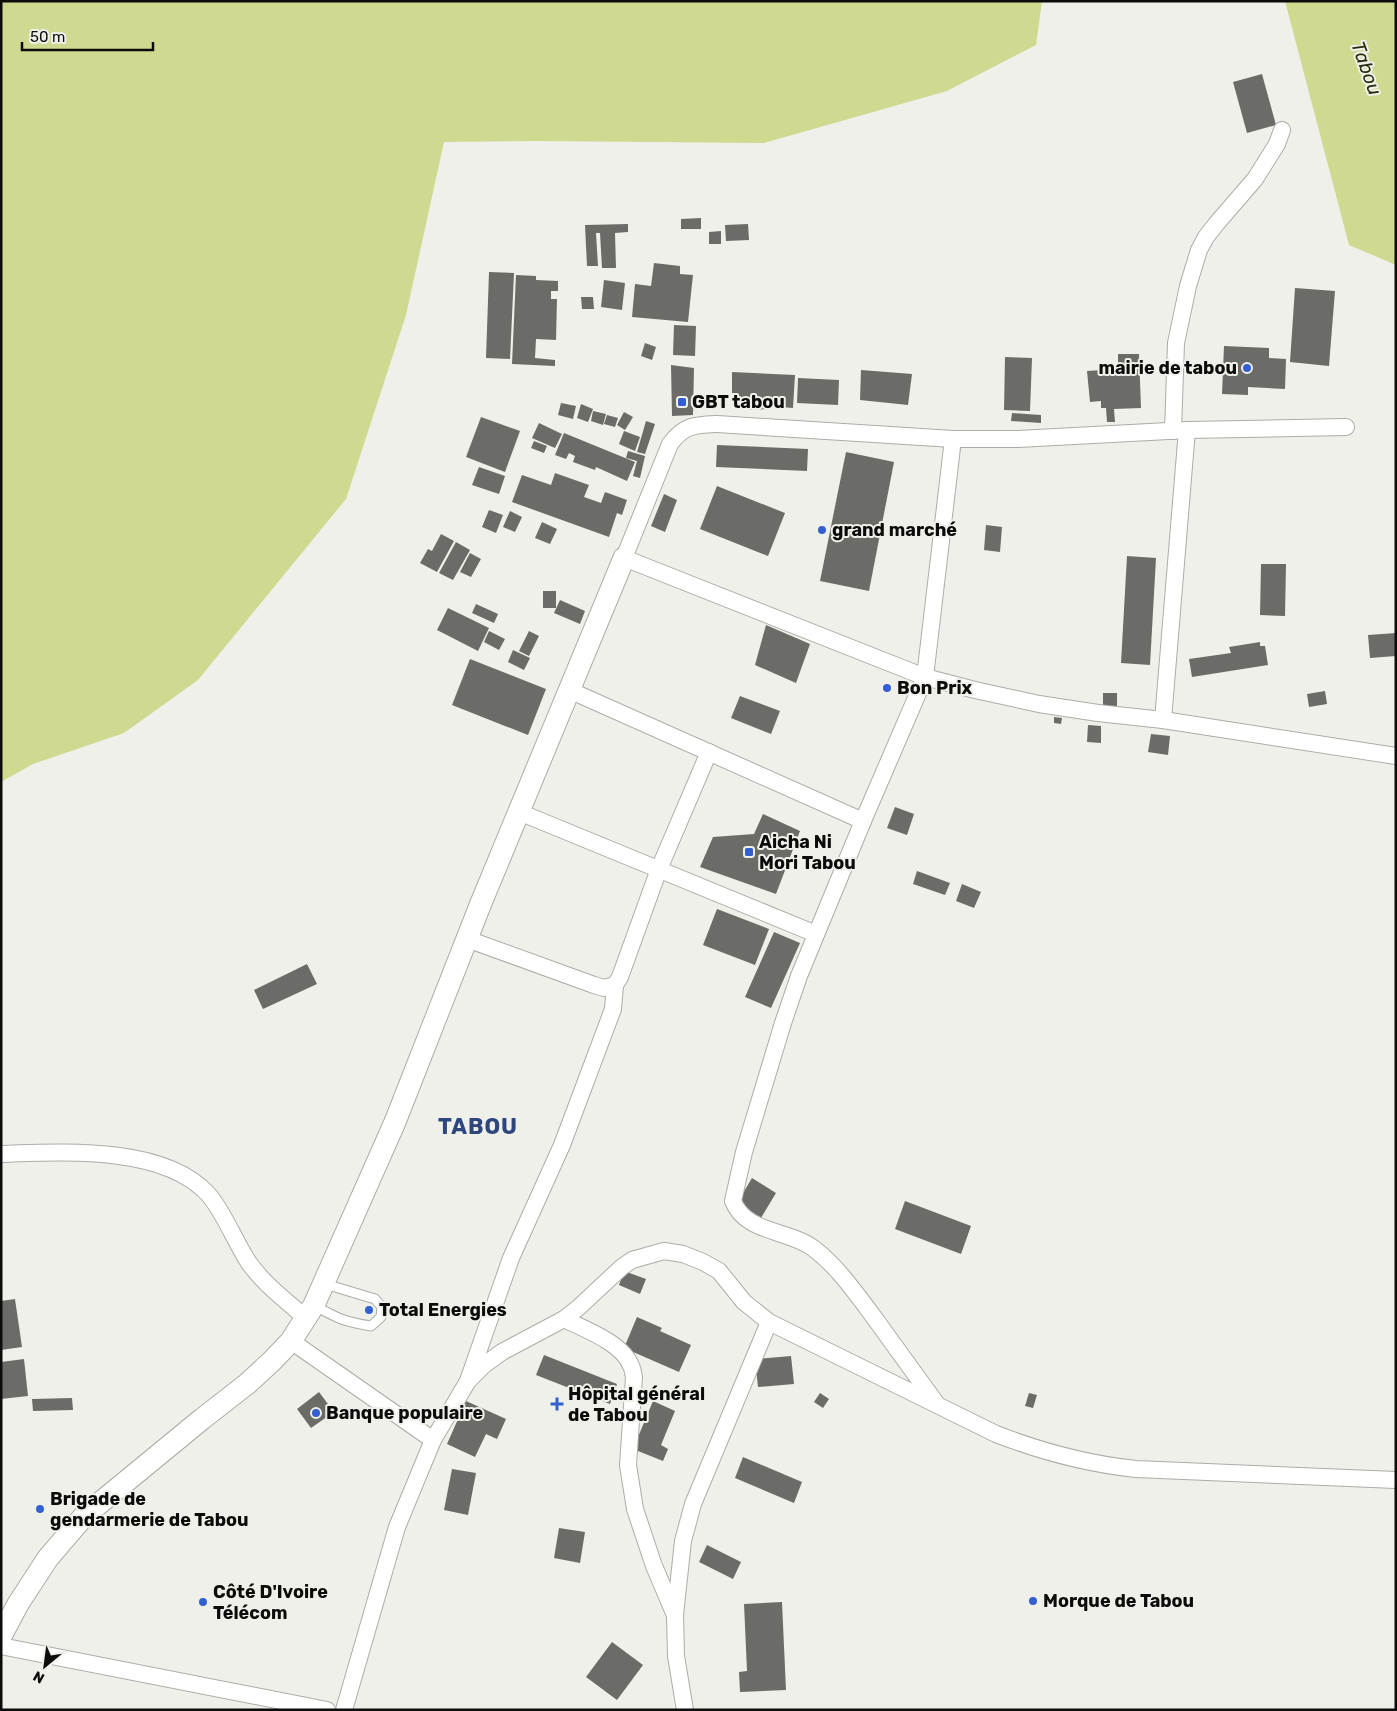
<svg xmlns="http://www.w3.org/2000/svg" width="1397" height="1711" font-family="Rubik,sans-serif">
  <rect width="100%" height="100%" fill="#eff0ea"/>
  <g fill="#cfd990">
    <polygon points="1,1 1042,1 1036,45 947,91 764,143 537,141 444,142 406,315 346,499 198,680 124,733 33,764 1,782"/>
    <polygon points="1285,1 1396,1 1396,265 1349,245"/>
  </g>
  <g fill="#6b6c67">
    <polygon points="1262,74 1276,125 1247,133 1233,82"/>
    <polygon points="701,218 701,229 681,229 681,219"/>
    <polygon points="628,224 628,232 615,233 616,268 602,268 600,233 596,233 598,266 587,266 585,225"/>
    <polygon points="748,224 749,240 726,241 725,225"/>
    <polygon points="721,231 721,244 709,244 709,232"/>
    <polygon points="654,263 680,266 680,274 693,275 688,322 632,317 635,284 651,286"/>
    <polygon points="489,272 514,273 510,359 486,358"/>
    <polygon points="516,275 536,276 536,280 558,281 558,291 551,291 551,299 557,299 556,340 536,339 535,358 555,360 555,366 512,364"/>
    <polygon points="604,280 625,283 622,310 601,307"/>
    <polygon points="1295,288 1335,291 1329,366 1290,362"/>
    <polygon points="581,297 593,297 594,309 582,309"/>
    <polygon points="674,325 696,326 695,356 673,355"/>
    <polygon points="645,343 656,347 652,360 641,356"/>
    <polygon points="1224,346 1269,348 1269,358 1286,359 1285,389 1248,387 1248,395 1222,394"/>
    <polygon points="1118,354 1139,354 1141,408 1114,409 1115,422 1107,422 1106,408 1101,408 1101,401 1090,402 1087,371 1118,369"/>
    <polygon points="1005,357 1032,358 1030,411 1004,410"/>
    <polygon points="671,365 694,368 693,415 672,416"/>
    <polygon points="861,370 912,374 908,405 860,400"/>
    <polygon points="732,372 795,375 793,408 768,406 767,409 748,410 749,400 738,400 738,394 732,393"/>
    <polygon points="798,378 839,380 838,405 797,403"/>
    <polygon points="561,403 576,406 573,419 558,415"/>
    <polygon points="581,404 593,409 588,422 577,418"/>
    <polygon points="593,411 606,414 603,425 591,421"/>
    <polygon points="624,412 633,417 625,430 617,425"/>
    <polygon points="1012,413 1041,415 1041,423 1011,421"/>
    <polygon points="607,415 618,418 615,427 604,424"/>
    <polygon points="481,417 520,431 505,472 466,457"/>
    <polygon points="646,421 655,424 645,454 637,452"/>
    <polygon points="539,423 562,434 555,448 532,438"/>
    <polygon points="624,431 640,437 635,451 619,444"/>
    <polygon points="564,433 635,462 627,481 596,467 595,470 573,462 575,456 569,453 566,459 555,455"/>
    <polygon points="534,441 547,446 544,453 531,448"/>
    <polygon points="717,445 808,449 807,471 716,467"/>
    <polygon points="628,451 645,456 640,478 633,476 637,461 626,458"/>
    <polygon points="846,452 894,462 869,591 820,581"/>
    <polygon points="479,467 505,476 499,494 472,485"/>
    <polygon points="555,473 589,485 584,497 601,503 605,492 627,500 622,515 617,513 609,537 512,502 522,475 551,485"/>
    <polygon points="717,486 785,513 768,556 700,529"/>
    <polygon points="664,494 677,500 665,532 651,526"/>
    <polygon points="489,510 503,515 496,533 482,527"/>
    <polygon points="510,511 522,517 515,532 503,527"/>
    <polygon points="542,522 557,529 550,544 535,538"/>
    <polygon points="986,525 1002,527 1000,552 984,550"/>
    <polygon points="441,534 454,541 437,572 420,563 428,549 432,551"/>
    <polygon points="456,542 470,550 453,580 439,573"/>
    <polygon points="470,553 481,559 471,577 460,572"/>
    <polygon points="1127,556 1156,558 1150,665 1121,663"/>
    <polygon points="1261,564 1286,564 1285,616 1260,615"/>
    <rect x="543" y="591" width="13" height="17"/>
    <polygon points="560,600 585,611 580,624 554,613"/>
    <polygon points="476,604 498,614 494,623 472,613"/>
    <polygon points="448,608 489,628 478,651 437,630"/>
    <polygon points="766,625 810,644 796,683 755,665"/>
    <polygon points="489,631 505,639 499,650 484,642"/>
    <polygon points="529,631 539,636 529,656 519,651"/>
    <polygon points="1396,633 1396,656 1370,658 1368,635"/>
    <polygon points="1260,642 1260,646 1265,646 1268,665 1192,677 1189,659 1231,653 1229,647"/>
    <polygon points="513,650 530,658 524,670 508,662"/>
    <polygon points="470,659 546,689 528,735 452,705"/>
    <polygon points="1325,691 1327,704 1309,707 1307,694"/>
    <rect x="1103" y="693" width="14" height="15"/>
    <polygon points="740,696 780,711 771,734 731,718"/>
    <polygon points="1054,717 1062,718 1061,724 1054,723"/>
    <polygon points="1088,725 1101,726 1101,743 1087,742"/>
    <polygon points="1151,734 1170,736 1168,755 1148,752"/>
    <polygon points="895,807 914,814 907,835 887,828"/>
    <polygon points="763,814 800,831 776,894 700,867 713,837 754,834"/>
    <polygon points="917,871 950,883 945,895 913,884"/>
    <polygon points="962,884 981,892 974,908 956,901"/>
    <polygon points="717,909 769,929 755,965 703,945"/>
    <polygon points="774,932 800,943 771,1008 745,997"/>
    <polygon points="307,964 317,984 263,1009 254,990"/>
    <polygon points="752,1178 776,1193 761,1218 737,1203"/>
    <polygon points="905,1201 971,1226 961,1254 895,1229"/>
    <polygon points="624,1271 646,1279 640,1294 619,1285"/>
    <polygon points="15,1299 22,1347 1,1350 1,1301"/>
    <polygon points="637,1317 662,1328 660,1331 691,1345 679,1372 624,1348"/>
    <polygon points="544,1355 617,1384 610,1404 536,1375"/>
    <polygon points="791,1356 794,1384 758,1387 755,1359"/>
    <polygon points="24,1359 28,1396 1,1399 1,1362"/>
    <polygon points="319,1392 334,1412 311,1428 297,1409"/>
    <polygon points="820,1393 829,1399 823,1408 814,1402"/>
    <polygon points="1029,1393 1037,1395 1033,1408 1025,1406"/>
    <polygon points="72,1398 73,1410 33,1411 32,1399"/>
    <polygon points="466,1401 506,1419 497,1439 486,1434 475,1457 447,1444"/>
    <polygon points="653,1401 675,1411 661,1445 668,1449 663,1461 633,1449"/>
    <polygon points="743,1457 802,1482 794,1503 735,1478"/>
    <polygon points="452,1469 476,1473 468,1515 444,1510"/>
    <polygon points="559,1528 585,1532 580,1563 554,1558"/>
    <polygon points="707,1545 741,1562 733,1579 699,1562"/>
    <polygon points="782,1602 786,1690 740,1692 739,1672 747,1671 744,1604"/>
    <polygon points="612,1642 643,1665 617,1700 586,1677"/>
  </g>
  <g fill="none" stroke-linecap="round" stroke-linejoin="round">
    <defs>
      <path id="service" d="M314,1305C336,1318 345,1322 371,1326L381,1317L382,1307L375,1299L325,1284"/>
      <g id="minor">
        <path d="M1346,427L1187,430L1018,439H953L717,424C694,425 684,425 670,444L624,558L925,677L975,690L1039,704L1098,713L1163,720L1396,756"/>
        <polyline points="1173,431 1176,343 1188,286 1199,250 1206,237 1217,223 1255,179 1277,144 1282,130"/>
        <polyline points="569,690 863,821"/>
        <polyline points="1163,720 1187,430"/>
        <polyline points="519,812 816,934"/>
        <polyline points="467,939 594,985 604,988 615,985 620,977 659,869 709,752"/>
        <path d="M1,1154C62,1152 163,1145 208,1194C224,1212 235,1242 249,1263C264,1284 286,1301 306,1318"/>
        <path d="M564,1319C584,1329 623,1343 631,1366C633,1369 633,1374 634,1377L628,1465L635,1509L654,1566L674,1613"/>
        <polyline points="291,1341 433,1440"/>
        <polyline points="469,1378 511,1258 562,1145 613,1009 615,985"/>
        <path d="M936,1403C915,1374 894,1345 873,1316C855,1292 837,1266 813,1248C789,1230 745,1233 733,1201L744,1152L783,1023L799,976L863,821L925,677L953,439"/>
        <polyline points="1,1646 327,1710"/>
        <path d="M344,1710L397,1527L433,1440L468,1381L484,1365L502,1352L564,1319L578,1308L622,1267L632,1260L664,1251L683,1254L703,1262L719,1271L744,1302L769,1322L996,1434C1040,1451 1088,1464 1136,1469L1396,1480"/>
        <polyline points="685,1710 676,1656 675,1615 683,1541 693,1504 769,1322"/>
      </g>
      <polyline id="tertiary" points="1,1636 18,1604 48,1558 84,1516 202,1419 247,1384 272,1361 291,1341 314,1305 395,1122 481,903 624,558"/>
    </defs>
    <use href="#service" stroke="#acada7" stroke-width="11"/>
    <use href="#minor" stroke="#acada7" stroke-width="18"/>
    <use href="#tertiary" stroke="#acada7" stroke-width="23"/>
    <use href="#service" stroke="#fff" stroke-width="9"/>
    <use href="#minor" stroke="#fff" stroke-width="16"/>
    <use href="#tertiary" stroke="#fff" stroke-width="21"/>
  </g>
  <g fill="#3360d0" stroke="#eff0ea" stroke-width="2">
    <circle cx="1247" cy="368" r="5"/>
    <rect x="677" y="397" width="10" height="10" rx="2.5"/>
    <circle cx="822" cy="530" r="5"/>
    <circle cx="887" cy="688" r="5"/>
    <rect x="744" y="847" width="10" height="10" rx="2.5"/>
    <circle cx="369" cy="1310" r="5"/>
    <path d="M554.5 1396.5h5v5h5v5h-5v5h-5v-5h-5v-5h5z"/>
    <circle cx="316" cy="1413" r="5"/>
    <circle cx="40" cy="1509" r="5"/>
    <circle cx="1033" cy="1601" r="5"/>
    <circle cx="203" cy="1602" r="5"/>
  </g>
  <g text-anchor="middle" stroke-width="4" stroke-linejoin="round" paint-order="stroke">
    <g font-size="18" font-weight="bold" fill="#0c0c0a" stroke="#eff0ea" text-anchor="start">
      <text x="1237" y="374" text-anchor="end">mairie de tabou</text>
      <text x="692" y="408">GBT tabou</text>
      <text x="832" y="536">grand marché</text>
      <text x="897" y="694">Bon Prix</text>
      <text x="759" y="848">Aicha Ni<tspan x="759" dy="21">Mori Tabou</tspan></text>
      <text x="379" y="1316">Total Energies</text>
      <text x="568" y="1400">Hôpital général<tspan x="568" dy="21">de Tabou</tspan></text>
      <text x="326" y="1419">Banque populaire</text>
      <text x="50" y="1505">Brigade de<tspan x="50" dy="21">gendarmerie de Tabou</tspan></text>
      <text x="213" y="1598">Côté D'Ivoire<tspan x="213" dy="21">Télécom</tspan></text>
      <text x="1043" y="1607">Morque de Tabou</text>
    </g>
    <g font-size="19" font-style="italic" fill="#292c0c" stroke="#eff0ea">
      <text transform="translate(1367 68) rotate(70)" y="7">Tabou</text>
    </g>
    <g font-size="22" font-weight="bold" letter-spacing="1" fill="#2d467e" stroke="#eff0ea">
      <text x="478" y="1134">TABOU</text>
    </g>
  </g>
  <rect width="1397" height="1711" fill="none" stroke="#0c0c0a" stroke-width="5"/>
  <g transform="translate(45 1666) rotate(209)" stroke="#eff0ea" stroke-width="4" paint-order="stroke">
  <path d="M0-4L9 19L0 12L-9 19Z" fill="#0c0c0a"/>
  <text y="-8" font-size="14" font-weight="bold" text-anchor="middle" fill="#0c0c0a">N</text>
  </g>
  <path d="M22 42v8h131v-8" fill="none" stroke="#0c0c0a" stroke-width="2.5"/>
  <text x="30" y="42" font-size="15" fill="#0c0c0a" stroke="#eff0ea" stroke-width="4" paint-order="stroke">50 m</text>
</svg>
